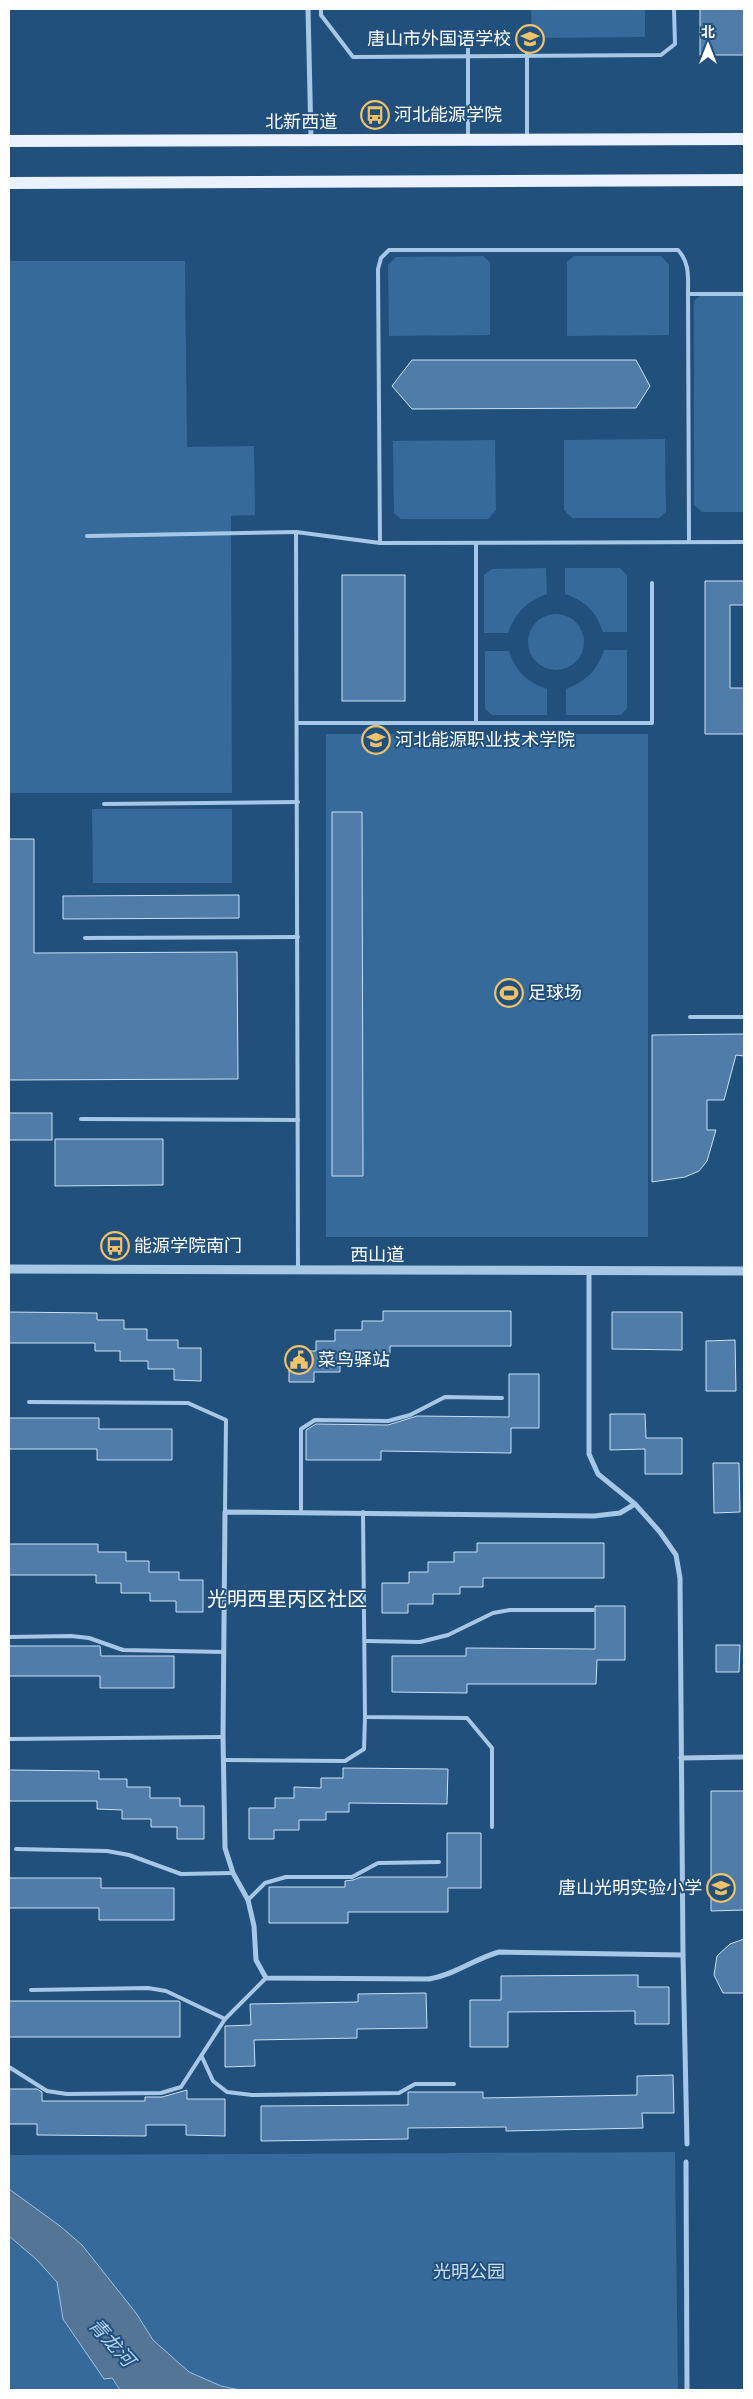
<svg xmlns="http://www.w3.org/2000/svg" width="753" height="2399" font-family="'Space Grotesk','Noto Sans SC',sans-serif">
  <rect width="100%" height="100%" fill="#22507d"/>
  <g fill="#356a9b">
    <polygon points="531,9 645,9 645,37 532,38"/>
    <polygon points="483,256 490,262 490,335 389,336 388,265 396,257"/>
    <polygon points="574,256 661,256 669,265 669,335 567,336 567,262"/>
    <polygon points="9,261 185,261 187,447 254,446 255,515 231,516 232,793 9,793"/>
    <polygon points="742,295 744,297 744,512 702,512 694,505 694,301 700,296"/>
    <polygon points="665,439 666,512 659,518 572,518 564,510 564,440"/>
    <polygon points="495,440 496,510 488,519 401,519 394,513 393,441"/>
    <path d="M546,568L547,594C526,602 516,612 508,633H484V575L492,569Z"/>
    <path d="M565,568H620L627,575V632H603C596,611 585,601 565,594Z"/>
    <circle cx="556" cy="642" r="28"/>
    <path d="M604,650H627V708L621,715H566V689C586,681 597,671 604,650Z"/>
    <path d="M485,651H509C516,672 527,682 547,689V715H492L485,709Z"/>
    <rect x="326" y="734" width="322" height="503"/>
    <polygon points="92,809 232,809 232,883 93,883"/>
    <polygon points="675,2152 678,2390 240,2390 221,2386 189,2372 153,2340 136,2313 82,2245 60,2226 9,2189 9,2155"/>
    <polygon points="9,2236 36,2259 57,2282 63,2319 120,2390 12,2390 9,2386"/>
  </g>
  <polygon fill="#547596" stroke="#9ac3e7" points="9,2189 60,2226 82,2245 136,2313 153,2340 189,2372 221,2386 240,2390 120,2390 112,2378 104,2379 63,2319 57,2282 36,2259 9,2236"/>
  <g fill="#4f7ca8" stroke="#cae0f5">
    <rect x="700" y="9" width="44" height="46"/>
    <polygon points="412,360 636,360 650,386 636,408 412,409 392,386"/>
    <rect x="342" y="575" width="63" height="126"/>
    <polygon points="705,581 744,581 744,605 730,605 730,688 744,688 744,734 705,734"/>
    <polygon points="332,812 362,812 363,1176 332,1176"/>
    <polygon points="9,839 34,839 34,953 237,952 238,1079 9,1080"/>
    <polygon points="239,895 239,918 63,919 63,896"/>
    <polygon points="744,1034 744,1056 736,1055 724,1100 707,1100 707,1130 716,1130 707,1161 699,1171 685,1177 652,1182 652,1035"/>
    <rect x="9" y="1113" width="43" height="27"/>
    <polygon points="55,1139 163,1139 163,1185 55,1186"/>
    <polygon points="383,1311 511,1311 511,1346 390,1346 390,1355 367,1355 367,1363 340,1363 340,1372 314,1372 314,1382 289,1382 289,1351 316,1351 316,1341 335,1341 335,1330 362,1330 362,1321 383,1321"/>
    <polygon points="9,1312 97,1313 97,1320 124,1320 124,1329 147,1329 147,1340 178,1340 178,1348 201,1348 201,1381 174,1380 174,1369 148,1369 148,1361 120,1361 120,1351 95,1351 95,1343 9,1343"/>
    <polygon points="612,1312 682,1312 682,1350 612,1349"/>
    <polygon points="735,1340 736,1391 706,1391 706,1341"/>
    <polygon points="509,1374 539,1374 539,1428 511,1428 511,1453 381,1451 381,1460 306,1460 306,1430 316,1424 388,1425 417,1416 509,1417"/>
    <polygon points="610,1414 645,1414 646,1438 682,1438 682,1474 645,1474 645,1449 610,1450"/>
    <polygon points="9,1418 99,1418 99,1429 172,1429 172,1460 97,1460 97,1449 9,1449"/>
    <polygon points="713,1463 739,1463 740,1512 714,1513"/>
    <polygon points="477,1543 604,1543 604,1578 483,1578 483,1587 460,1587 460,1594 433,1594 433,1604 408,1604 408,1613 382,1613 382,1583 409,1583 409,1572 428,1572 428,1562 454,1562 454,1552 477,1552"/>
    <polygon points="9,1544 98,1544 98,1552 126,1552 126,1561 149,1561 149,1572 179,1572 179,1580 203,1580 203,1612 176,1612 176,1601 150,1601 150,1593 121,1593 121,1583 96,1583 96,1575 9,1575"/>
    <polygon points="595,1606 625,1606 625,1660 597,1660 596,1684 467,1684 467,1693 392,1692 392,1656 466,1656 466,1648 595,1649"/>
    <polygon points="716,1645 740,1645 739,1672 716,1672"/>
    <polygon points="9,1646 100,1646 101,1656 174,1656 174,1688 100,1688 100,1676 9,1676"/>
    <polygon points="343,1768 448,1769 447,1804 349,1803 349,1812 326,1812 326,1820 299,1820 299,1830 274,1830 274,1839 249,1839 249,1808 275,1808 275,1798 294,1798 294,1787 321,1788 321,1778 343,1778"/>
    <polygon points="9,1770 99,1771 99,1779 127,1779 127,1787 150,1787 150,1798 180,1798 180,1806 204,1806 204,1839 177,1839 177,1827 151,1827 151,1819 122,1819 122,1810 97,1809 97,1801 9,1801"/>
    <polygon points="711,1791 744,1791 744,1910 711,1911"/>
    <polygon points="447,1833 481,1833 481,1888 448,1888 448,1912 348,1912 348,1923 269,1923 269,1887 345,1887 345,1881 353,1880 361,1877 447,1877"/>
    <polygon points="9,1878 101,1878 101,1888 174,1888 174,1920 99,1920 99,1908 9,1908"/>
    <polygon points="744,1939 744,1993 723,1993 714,1975 717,1956 730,1944"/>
    <polygon points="638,1975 638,1987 669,1987 669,2024 635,2024 635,2011 508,2012 508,2047 470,2047 470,2000 501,2000 501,1976"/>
    <polygon points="426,1993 427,2028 357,2029 357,2038 254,2040 255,2066 225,2067 225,2026 251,2025 250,2004 358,2002 358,1994"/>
    <polygon points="9,2001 178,2001 180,2002 180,2037 9,2037"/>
    <polygon points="673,2075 674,2113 642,2113 643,2128 506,2131 506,2127 408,2128 408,2139 261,2141 261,2106 408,2105 408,2092 483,2092 483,2098 637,2095 637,2076"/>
    <polygon points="9,2089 37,2089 42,2092 42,2101 145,2101 145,2097 162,2097 187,2090 187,2099 225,2099 225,2136 186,2135 186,2125 146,2125 146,2136 37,2135 37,2124 9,2124"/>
  </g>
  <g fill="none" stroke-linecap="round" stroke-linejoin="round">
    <g stroke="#a6c7e6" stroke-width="4">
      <polyline points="321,9 321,15 353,57 661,55 675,44 674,9"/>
      <polyline points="468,44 468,137"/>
      <polyline points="527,44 527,137"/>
      <polyline points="87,536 296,532"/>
      <polyline points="689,542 688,294 744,294"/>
      <path d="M380,543L378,269L381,258L389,250H678C690,263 688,277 688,294"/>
      <polyline points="476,543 476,723"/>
      <polyline points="298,723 652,723 652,583"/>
      <polyline points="104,804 298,802"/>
      <polyline points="85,938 298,937"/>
      <polyline points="690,1017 744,1017"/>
      <polyline points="81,1119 298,1120"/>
      <polyline points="298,1269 296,532 380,543 744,542"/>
      <polyline points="29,1402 188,1403 226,1420 225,1512"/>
      <polyline points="301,1512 301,1429 315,1420 388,1421 410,1415 445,1397 502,1398"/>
      <polyline points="363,1512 365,1717 467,1718 492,1748 492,1827"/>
      <polyline points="9,1637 71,1636 89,1638 123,1650 224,1652"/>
      <polyline points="365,1641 420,1642 448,1635 493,1613 510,1610 593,1610"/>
      <polyline points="9,1739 223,1737"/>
      <polyline points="223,1760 345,1761 364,1749 365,1717"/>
      <polyline points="16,1849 107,1851 129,1855 181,1874 233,1873"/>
      <polyline points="248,1900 265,1883 286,1877 352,1877 378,1863 439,1862"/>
      <polyline points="31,1990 148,1988 166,1991 225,2019"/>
      <polyline points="202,2057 213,2081 227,2092 252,2095 399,2093 415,2084 454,2084"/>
      <polyline points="9,2067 47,2091 67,2094 161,2093 181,2087 225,2019 266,1978"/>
    </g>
    <g stroke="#a6c7e6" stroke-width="5">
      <polyline points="308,9 311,139"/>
      <path d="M589,1272V1454L598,1474L635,1504L660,1532L676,1555L680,1578L683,1955L499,1952C474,1959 454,1975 429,1979L266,1978L256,1960L254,1926L248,1900L233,1873L225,1848L223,1737L225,1512L594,1516L620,1513L635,1504"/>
      <polyline points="681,1758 744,1757"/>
      <polyline points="683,1955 687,2144"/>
      <polyline points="686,2162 687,2390"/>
    </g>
    <polyline stroke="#a6c7e6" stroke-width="9" points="9,1269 744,1271"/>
    <g stroke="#e8f1fd" stroke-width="12">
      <polyline points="9,141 744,139"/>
      <polyline points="9,183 744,180"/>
    </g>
  </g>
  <defs>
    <symbol id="school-ring" viewBox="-11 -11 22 22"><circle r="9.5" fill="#22507d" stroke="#f2c269" stroke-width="1.5"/><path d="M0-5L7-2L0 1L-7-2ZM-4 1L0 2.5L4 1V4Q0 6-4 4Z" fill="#f2c269"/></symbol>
    <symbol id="bus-ring" viewBox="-11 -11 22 22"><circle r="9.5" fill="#22507d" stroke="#f2c269" stroke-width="1.5"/><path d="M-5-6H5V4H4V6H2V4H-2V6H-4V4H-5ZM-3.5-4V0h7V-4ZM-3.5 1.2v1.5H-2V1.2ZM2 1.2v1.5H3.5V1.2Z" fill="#f2c269"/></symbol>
    <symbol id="university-ring" viewBox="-11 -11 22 22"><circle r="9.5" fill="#22507d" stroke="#f2c269" stroke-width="1.5"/><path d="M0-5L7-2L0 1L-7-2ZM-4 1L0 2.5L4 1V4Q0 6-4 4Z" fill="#f2c269"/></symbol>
    <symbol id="stadium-ring" viewBox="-11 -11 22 22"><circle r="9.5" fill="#22507d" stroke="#f2c269" stroke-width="1.5"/><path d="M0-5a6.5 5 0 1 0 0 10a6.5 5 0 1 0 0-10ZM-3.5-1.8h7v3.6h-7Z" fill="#f2c269"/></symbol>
    <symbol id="civic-ring" viewBox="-11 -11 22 22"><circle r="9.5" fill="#22507d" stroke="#f2c269" stroke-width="1.5"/><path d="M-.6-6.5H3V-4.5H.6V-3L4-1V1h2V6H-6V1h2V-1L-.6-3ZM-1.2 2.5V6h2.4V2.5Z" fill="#f2c269"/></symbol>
  </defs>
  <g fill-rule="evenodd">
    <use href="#school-ring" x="514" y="23" width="32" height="32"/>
    <use href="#bus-ring" x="359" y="99" width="32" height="32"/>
    <use href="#university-ring" x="360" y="724" width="32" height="32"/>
    <use href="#stadium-ring" x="493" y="977" width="32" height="32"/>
    <use href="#bus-ring" x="99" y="1230" width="32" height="32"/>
    <use href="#civic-ring" x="283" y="1344" width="32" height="32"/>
    <use href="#school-ring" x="705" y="1872" width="32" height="32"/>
  </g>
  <g text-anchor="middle" stroke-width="4" stroke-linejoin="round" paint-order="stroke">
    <g font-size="18" fill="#fff" stroke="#22507d" text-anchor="start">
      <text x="511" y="45" text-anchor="end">唐山市外国语学校</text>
      <text x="394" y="121">河北能源学院</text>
      <text x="395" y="746">河北能源职业技术学院</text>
      <text x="528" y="999">足球场</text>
      <text x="134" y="1252">能源学院南门</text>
      <text x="318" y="1366">菜鸟驿站</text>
      <text x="702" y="1894" text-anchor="end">唐山光明实验小学</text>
    </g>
    <g font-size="18" fill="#fff" stroke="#22507d">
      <text x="301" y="128">北新西道</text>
      <text x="377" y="1261">西山道</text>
    </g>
    <g font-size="18" fill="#cae0f5" stroke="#22507d">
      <text x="469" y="2278">光明公园</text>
    </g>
    <g font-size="19" font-style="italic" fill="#b2d1ee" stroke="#22507d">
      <text transform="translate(112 2342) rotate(48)" y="7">青龙河</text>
    </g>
    <g font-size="20" fill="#fff" stroke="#22507d">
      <text x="287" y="1606">光明西里丙区社区</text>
    </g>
  </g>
  <rect width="753" height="2399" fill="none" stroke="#ffffff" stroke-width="20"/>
  <g transform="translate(708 45)" stroke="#22507d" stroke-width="4" paint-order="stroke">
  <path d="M0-4L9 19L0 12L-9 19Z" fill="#ffffff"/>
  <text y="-8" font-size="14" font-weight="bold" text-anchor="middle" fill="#ffffff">北</text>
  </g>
</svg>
